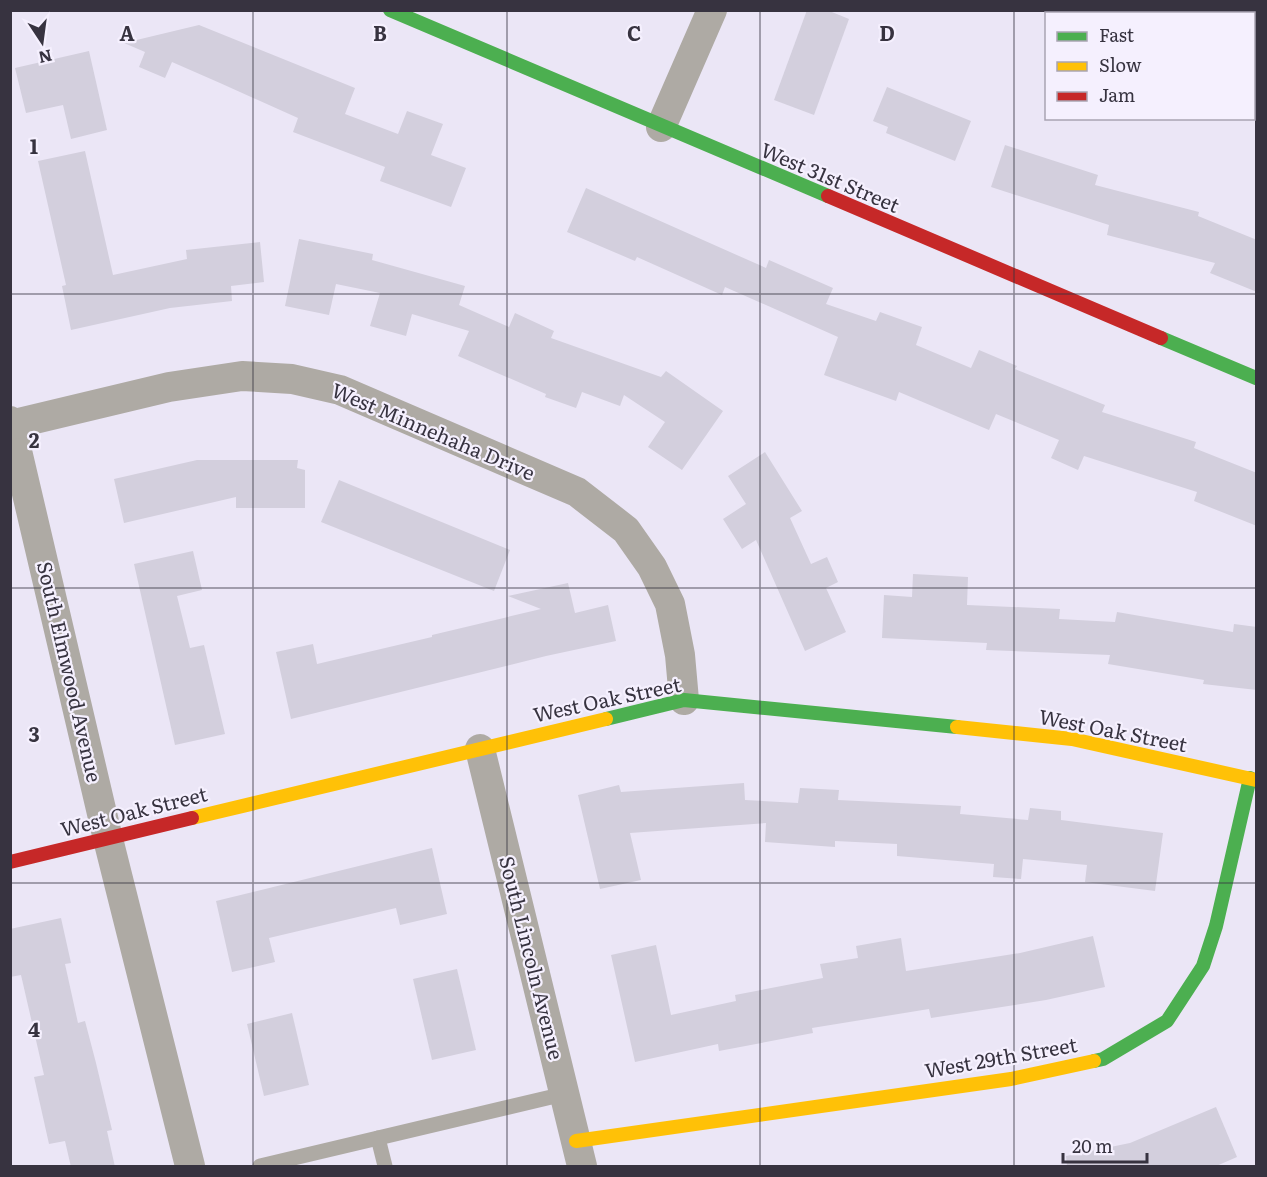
<svg xmlns="http://www.w3.org/2000/svg" width="1267" height="1177" font-family="Literata,serif">
  <rect width="100%" height="100%" fill="#ebe6f6"/>
  <g fill="#d3cfdd">
    <polygon points="807,10 827,10 849,19 814,115 774,100"/>
    <polygon points="199,25 355,88 345,114 398,134 407,111 443,124 431,155 466,168 451,207 380,181 385,167 293,132 298,118 220,83 172,62 165,78 139,67 145,52 124,43"/>
    <polygon points="89,51 107,130 71,139 63,105 26,113 15,68"/>
    <polygon points="887,87 971,121 955,161 886,133 888,127 873,121"/>
    <polygon points="1005,145 1098,175 1095,185 1199,212 1198,216 1257,240 1257,292 1210,273 1215,263 1107,235 1109,225 991,187"/>
    <polygon points="85,151 113,275 187,259 186,250 260,242 264,282 231,286 232,301 170,308 71,330 62,286 66,285 38,161"/>
    <polygon points="586,188 766,268 769,260 833,288 826,304 876,321 880,312 922,327 916,345 971,368 979,350 1017,366 1015,369 1105,405 1102,412 1196,442 1194,448 1257,473 1257,526 1194,501 1197,492 1084,456 1078,470 1051,458 1059,440 996,414 989,430 899,392 896,401 824,375 838,337 725,287 722,295 637,257 635,261 567,232"/>
    <polygon points="299,239 373,254 372,260 465,286 459,305 509,327 515,313 554,331 551,338 661,377 666,371 723,411 682,470 648,447 665,422 624,395 620,406 582,392 576,408 545,397 546,394 458,356 469,331 412,314 406,336 370,326 380,293 336,284 329,315 285,306"/>
    <polygon points="765,452 802,511 790,518 811,564 827,557 838,582 826,588 846,632 805,651 756,540 742,549 723,519 746,504 728,476"/>
    <polygon points="197,460 298,460 297,468 305,470 305,508 236,508 236,497 124,523 114,479"/>
    <polygon points="339,480 510,550 494,591 321,522"/>
    <polygon points="193,551 202,590 177,596 190,648 204,645 225,734 175,745 134,564"/>
    <polygon points="913,574 968,577 967,605 1060,609 1059,619 1115,622 1117,612 1233,632 1234,624 1257,627 1257,690 1203,684 1204,680 1108,664 1110,655 986,650 987,643 882,638 884,595 912,597"/>
    <polygon points="568,583 575,613 608,605 616,641 546,656 291,719 276,652 313,644 317,664 432,637 432,635 541,609 508,596"/>
    <polygon points="744,783 745,800 798,803 800,788 839,790 838,800 961,806 960,814 1028,820 1030,808 1061,811 1061,820 1163,833 1155,891 1085,882 1087,865 1023,859 1021,879 993,877 994,864 897,856 897,844 835,841 835,847 765,842 766,823 630,833 641,880 600,889 578,795 619,785 621,792"/>
    <polygon points="432,848 447,914 400,925 396,908 269,938 275,962 232,972 216,901"/>
    <polygon points="61,918 71,963 65,964 78,1023 85,1021 96,1063 112,1130 107,1131 115,1167 71,1167 65,1141 49,1144 34,1077 44,1075 21,975 10,977 10,929"/>
    <polygon points="1093,936 1105,987 1046,1000 931,1018 929,1009 812,1028 813,1033 719,1051 718,1044 635,1062 611,955 656,945 671,1015 736,1001 735,995 823,978 820,964 858,958 856,946 901,938 906,971 1020,953"/>
    <polygon points="457,969 476,1050 432,1060 413,979"/>
    <polygon points="292,1013 309,1085 264,1096 247,1024"/>
    <polygon points="1216,1107 1237,1157 1214,1167 1067,1167 1066,1156 1130,1143"/>
  </g>
  <g fill="none" stroke-linecap="round" stroke-linejoin="round">
    <g stroke="#aeaaa4" stroke-width="15">
      <polyline points="378,1138 385,1166"/>
      <polyline points="260,1166 564,1094"/>
    </g>
    <g stroke="#aeaaa4" stroke-width="30">
      <polyline points="661,127 712,10"/>
      <polyline points="10,421 108,839 190,1166"/>
      <polyline points="10,425 169,387 242,376 292,379 340,390 577,492 626,530 652,567 670,604 680,655 684,700"/>
      <polyline points="480,749 582,1166"/>
    </g>
    <g stroke="#4caf50" stroke-width="14">
      <polyline points="390,10 828,196"/>
      <polyline points="1161,338 1256,378"/>
      <polyline points="606,719 684,700 957,727"/>
      <polyline points="1094,1061 1103,1059 1167,1021 1203,966 1216,926 1250,778"/>
    </g>
    <g stroke="#ffc107" stroke-width="14">
      <polyline points="957,727 1072,739 1256,780"/>
      <polyline points="192,818 606,719"/>
      <polyline points="576,1141 1011,1079 1094,1061"/>
    </g>
    <g stroke="#c62828" stroke-width="14">
      <polyline points="828,196 1161,338"/>
      <polyline points="10,862 192,818"/>
    </g>
  </g>
  <path fill="none" stroke="#373340" stroke-width="1.5" stroke-opacity="0.55" d="M253,10V1166M507,10V1166M760,10V1166M1014,10V1166M10,294H1256M10,588H1256M10,883H1256"/>
  <g text-anchor="middle" stroke-width="4.5" stroke-linejoin="round" paint-order="stroke">
    <g font-size="20" fill="#373340" stroke="#f5f0fe">
      <text transform="translate(830 178) rotate(23)" y="7">West 31st Street</text>
      <text transform="translate(433 432) rotate(23)" y="7">West Minnehaha Drive</text>
      <text transform="translate(69 672) rotate(77)" y="7">South Elmwood Avenue</text>
      <text transform="translate(607 700) rotate(-12)" y="7">West Oak Street</text>
      <text transform="translate(1113 731) rotate(11)" y="7">West Oak Street</text>
      <text transform="translate(134 812) rotate(-14)" y="7">West Oak Street</text>
      <text transform="translate(531 958) rotate(76)" y="7">South Lincoln Avenue</text>
      <text transform="translate(1001 1058) rotate(-10)" y="7">West 29th Street</text>
    </g>
  </g>
  <g font-size="20" text-anchor="middle" font-weight="bold" fill="#373340" stroke="#f5f0fe" stroke-width="4.5" stroke-linejoin="round" paint-order="stroke">
    <text x="127" y="41">A</text>
    <text x="380" y="41">B</text>
    <text x="634" y="41">C</text>
    <text x="887" y="41">D</text>
    <text x="34" y="154">1</text>
    <text x="34" y="448">2</text>
    <text x="34" y="742">3</text>
    <text x="34" y="1037">4</text>
  </g>
  <rect width="1267" height="1177" fill="none" stroke="#373340" stroke-width="24"/>
  <rect x="1045" y="12" width="210" height="108" fill="#f5f0fe" stroke="#a9a4b2" stroke-width="1.5"/>
  <rect x="1057" y="32" width="30" height="9" fill="#4caf50" stroke="#a9a4b2" stroke-width="1.5"/>
  <text x="1099" y="42" font-size="18" fill="#373340">Fast</text>
  <rect x="1057" y="62" width="30" height="9" fill="#ffc107" stroke="#a9a4b2" stroke-width="1.5"/>
  <text x="1099" y="72" font-size="18" fill="#373340">Slow</text>
  <rect x="1057" y="92" width="30" height="9" fill="#c62828" stroke="#a9a4b2" stroke-width="1.5"/>
  <text x="1099" y="102" font-size="18" fill="#373340">Jam</text>
  <g transform="translate(42 42) rotate(167)" stroke="#f5f0fe" stroke-width="4.5" paint-order="stroke">
  <path d="M0-4.5L10 22L0 15L-10 22Z" fill="#373340"/>
  <text y="-9" font-size="16" font-weight="bold" text-anchor="middle" fill="#373340">N</text>
  </g>
  <path d="M1063 1153v9h84v-9" fill="none" stroke="#373340" stroke-width="3"/>
  <text x="1072" y="1153" font-size="18" fill="#373340" stroke="#f5f0fe" stroke-width="4.5" paint-order="stroke">20 m</text>
</svg>
